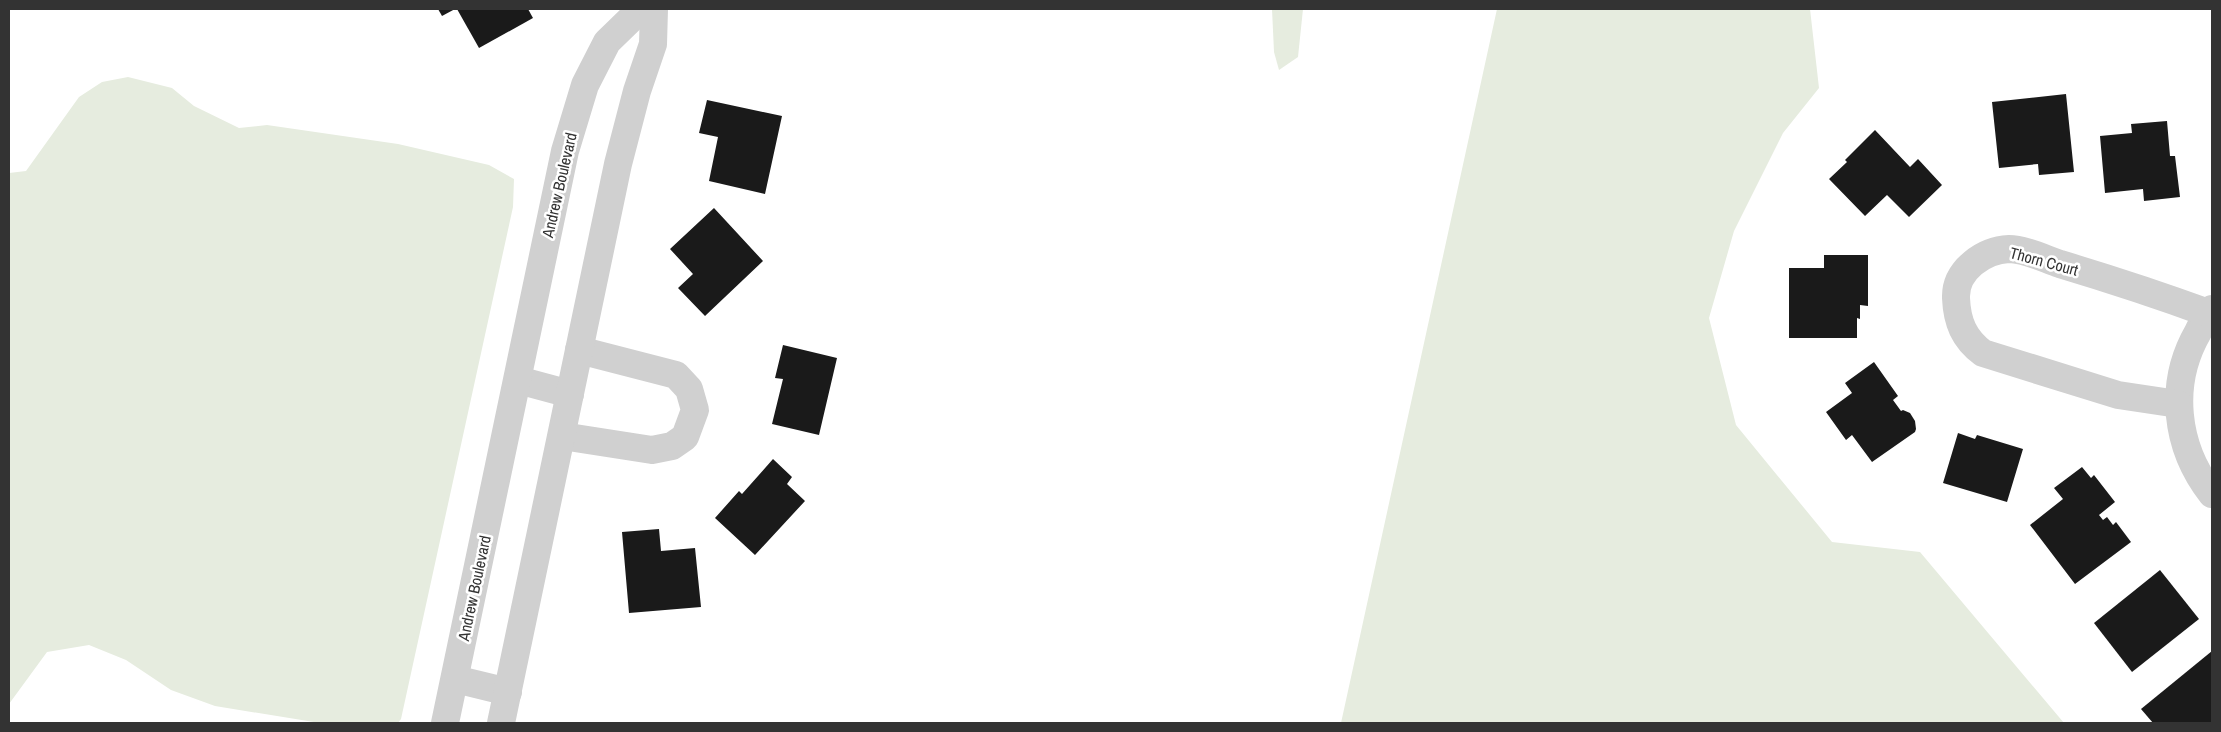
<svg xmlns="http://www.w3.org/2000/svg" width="2221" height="732" font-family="'Archivo Narrow',sans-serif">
  <rect width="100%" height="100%" fill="#fff"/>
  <g fill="#e6ecdf">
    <polygon points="1272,9 1303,9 1298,57 1279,70 1274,52"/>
    <polygon points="1497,9 1810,9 1819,88 1783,133 1734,231 1709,318 1736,425 1832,542 1920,552 2064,723 1341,723"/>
    <polygon points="128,77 172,88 194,106 239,128 267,125 398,144 489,165 514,179 513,207 401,719 398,723 320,723 215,706 171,690 126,660 89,645 47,652 9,704 9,173 26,171 79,97 102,82"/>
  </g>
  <g fill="#1a1a1a">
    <polygon points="438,9 455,9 442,16"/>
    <polygon points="457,9 528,9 533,18 479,48"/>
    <polygon points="2066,94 2074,172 2039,175 2038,164 1999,168 1992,102"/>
    <polygon points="707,100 782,116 765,194 709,181 718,137 699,133"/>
    <polygon points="2167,121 2170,156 2175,156 2180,197 2144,201 2143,189 2105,193 2100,136 2132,133 2131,124"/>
    <polygon points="1875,130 1910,167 1918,159 1942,185 1909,217 1887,195 1865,216 1829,179 1847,162 1845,160"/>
    <polygon points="714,208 763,261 705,316 678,288 693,274 670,249"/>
    <polygon points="1824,255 1868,255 1868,306 1860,305 1860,319 1857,318 1857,338 1789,338 1789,268 1824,268"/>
    <polygon points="783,345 837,358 819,435 772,424 783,379 775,378"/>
    <polygon points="1874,362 1898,396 1893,400 1901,411 1903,410 1910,413 1915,421 1916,429 1915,432 1872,462 1852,435 1846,440 1826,412 1852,393 1845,383"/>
    <polygon points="1958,433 1975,439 1977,435 2023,449 2007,502 1943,483"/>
    <polygon points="773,459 792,477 787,484 805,501 755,555 715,518 739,491 742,494"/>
    <polygon points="2082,467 2091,478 2094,475 2115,502 2099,515 2103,520 2107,517 2113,525 2116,522 2131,542 2075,584 2030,525 2063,499 2054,488"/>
    <polygon points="659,529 661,551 695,548 701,607 629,613 622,532"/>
    <polygon points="2160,570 2199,619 2132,672 2094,623"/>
    <polygon points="2212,651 2212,723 2153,723 2141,709"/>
  </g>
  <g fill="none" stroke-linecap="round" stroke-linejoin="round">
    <g stroke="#d0d0d0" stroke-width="28">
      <path d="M2212,309C2206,315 2202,324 2198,332C2168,384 2175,447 2212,494"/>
      <polyline points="518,380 570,394"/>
      <path d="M2178,404L2118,395L1983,353C1964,339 1957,322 1956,298C1955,270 1984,250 2009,249C2025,249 2045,259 2060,264C2110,279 2159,295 2208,313"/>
      <polyline points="562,436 652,450 672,446 685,437 695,410 689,389 676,375 579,350"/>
      <polyline points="455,679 508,692"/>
      <polyline points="445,723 565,151 585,85 607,42 641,9"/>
      <polyline points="501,723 618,164 637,91 653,44 654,9"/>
    </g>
  </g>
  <g text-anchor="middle" stroke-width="5" stroke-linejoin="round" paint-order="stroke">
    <g font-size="16" fill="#333" stroke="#fff">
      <text transform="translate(559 185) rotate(-77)" y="6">Andrew Boulevard</text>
      <text transform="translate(2044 261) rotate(15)" y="6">Thorn Court</text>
      <text transform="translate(474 588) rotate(-78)" y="6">Andrew Boulevard</text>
    </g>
  </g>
  <rect width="2221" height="732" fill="none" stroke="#333333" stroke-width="20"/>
</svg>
